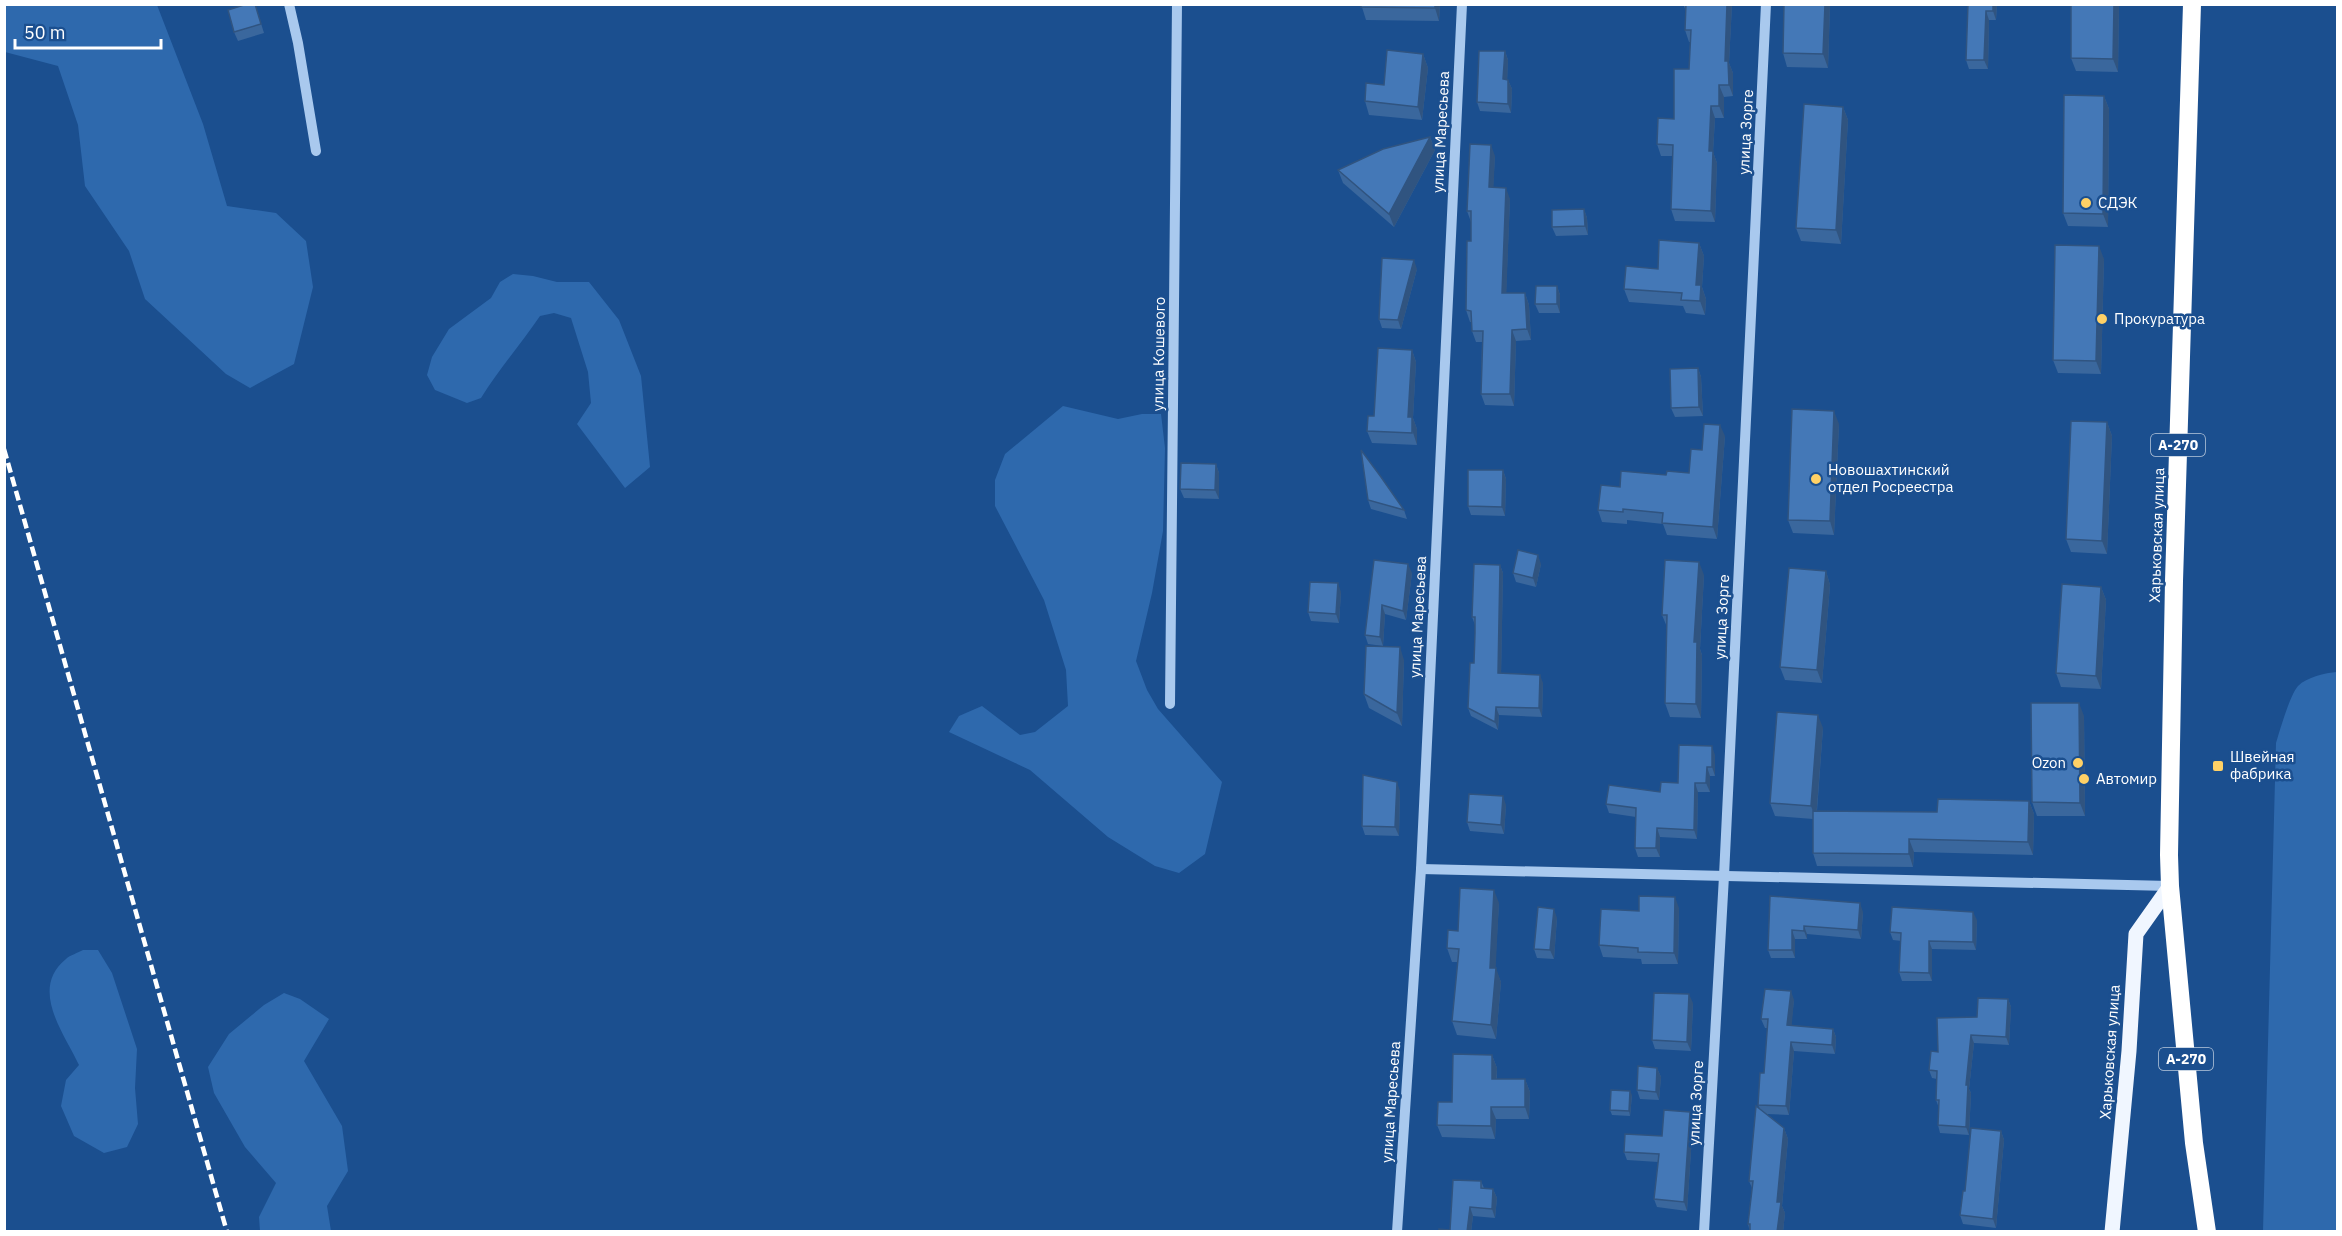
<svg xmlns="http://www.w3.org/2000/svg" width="2342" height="1236" font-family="'IBM Plex Sans',sans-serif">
  <rect width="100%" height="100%" fill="#1b4f8f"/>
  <g fill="#2e69ad">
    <polygon points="4,5 157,5 203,124 227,206 276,213 306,241 313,287 294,364 250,388 226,374 145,299 129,251 85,186 78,125 58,66 5,52"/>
    <path d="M513,274L533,276L557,282H589L619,320L641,376L650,467L625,488L577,424L591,403L588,372L571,318L554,313L540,316C521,344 499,369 481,398L467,403L435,390L427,375L432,357L449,329L491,298L500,282Z"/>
    <polygon points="1063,406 1118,419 1142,414 1161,414 1165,448 1163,531 1152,593 1136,661 1147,690 1158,709 1222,782 1205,854 1179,873 1155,866 1108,837 1030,770 949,732 959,716 982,706 1020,735 1035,732 1068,706 1066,670 1044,600 995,506 995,480 1005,454"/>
    <path d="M2337,672V1231H2263L2276,743C2280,730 2290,695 2298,686C2307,677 2325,673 2337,672Z"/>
    <path d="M83,950H98L112,973L137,1049L135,1088L138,1124L127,1147L104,1153L74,1136L61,1106L66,1080L79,1065C64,1033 29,989 66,959C70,955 78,953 83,950Z"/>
    <polygon points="284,993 300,999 329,1019 304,1061 342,1126 348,1171 327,1206 331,1231 260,1231 259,1217 276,1183 245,1147 214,1093 208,1067 229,1034 264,1005"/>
  </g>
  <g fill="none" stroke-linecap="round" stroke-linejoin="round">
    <g stroke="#a9c9ee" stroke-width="10">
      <polyline points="289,4 298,43 316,151"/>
      <polyline points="1170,704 1177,4"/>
      <polyline points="1421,869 2170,886"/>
      <polyline points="1397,1232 1421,869 1462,4"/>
      <polyline points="1704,1232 1724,876 1766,4"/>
    </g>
    <polyline stroke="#f0f6ff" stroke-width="15" points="2112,1232 2129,1051 2136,934 2170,886"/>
    <polyline stroke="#fff" stroke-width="18" points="2192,4 2174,581 2169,855 2170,886 2194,1143 2207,1232"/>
    <polyline stroke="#fff" stroke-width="4.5" stroke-dasharray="10 4.5" stroke-linecap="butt" points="4,449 227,1232"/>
  </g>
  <g fill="#3a679d">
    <polygon points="255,4 264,33 238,41 234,32"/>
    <polygon points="1361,4 1440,4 1439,21 1366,20"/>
    <polygon points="1517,4 1541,4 1541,6"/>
    <polygon points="1683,4 1732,4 1729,63 1733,73 1733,96 1724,97 1724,118 1715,118 1713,152 1717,163 1715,222 1675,221 1671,209 1672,156 1661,156 1657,144 1674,119 1689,69 1690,42 1689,42 1685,30 1686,11"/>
    <polygon points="1784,4 1830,4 1828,68 1787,67 1783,53"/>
    <polygon points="1968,4 1997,4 1996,20 1989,20 1988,69 1969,69 1966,60"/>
    <polygon points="2119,4 2118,72 2076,71 2071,58"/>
    <polygon points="1505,51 1508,60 1507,80 1508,80 1512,89 1511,113 1480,111 1477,102"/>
    <polygon points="1423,54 1428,68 1422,120 1369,115 1365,101"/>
    <polygon points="2104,96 2109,109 2108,227 2068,226 2063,213"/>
    <polygon points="1843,107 1848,120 1841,244 1801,241 1796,228"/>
    <polygon points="1430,137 1435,150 1394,227 1343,183 1338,170"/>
    <polygon points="1495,156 1493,187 1510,199 1506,293 1525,293 1529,305 1531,340 1516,341 1514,406 1485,405 1481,394 1482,342 1476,342 1472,331 1472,322 1470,322 1466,310 1471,241 1471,222 1467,211"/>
    <polygon points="1584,209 1587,218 1588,235 1556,236 1552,227"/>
    <polygon points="1699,243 1704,256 1702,287 1706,299 1705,315 1686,313 1683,306 1629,302 1624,289"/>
    <polygon points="2104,259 2101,374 2058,373 2053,360"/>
    <polygon points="1417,269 1401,329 1382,328 1379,319"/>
    <polygon points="1557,286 1560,295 1560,313 1539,313 1535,304"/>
    <polygon points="1412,350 1416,362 1413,418 1417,429 1417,445 1372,443 1367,431 1374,416"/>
    <polygon points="1698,368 1701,377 1703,416 1675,417 1671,408"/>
    <polygon points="2107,422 2112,436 2107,554 2071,552 2066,539"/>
    <polygon points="1839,424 1834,535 1793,533 1788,520"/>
    <polygon points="1725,436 1717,539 1667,535 1663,524 1627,520 1627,524 1602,522 1598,510 1666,475 1689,473 1702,450"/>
    <polygon points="1216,464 1219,473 1219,499 1184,498 1180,489"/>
    <polygon points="1503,470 1506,479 1505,516 1471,515 1468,506"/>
    <polygon points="1368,500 1404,510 1407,519 1371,509"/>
    <polygon points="1374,560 1412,573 1406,620 1385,614 1383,646 1368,644 1365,635"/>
    <polygon points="1541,564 1536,587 1516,582 1513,573"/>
    <polygon points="1500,565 1503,573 1501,673 1543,683 1542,717 1499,715 1498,730 1471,716 1468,708 1474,663 1475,633 1475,625 1472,617"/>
    <polygon points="1826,571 1830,585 1822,683 1785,680 1780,667"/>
    <polygon points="1704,575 1700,649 1702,655 1701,718 1670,717 1665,703 1667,627 1662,615"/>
    <polygon points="2101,587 2106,600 2101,689 2061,687 2056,673"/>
    <polygon points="1341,592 1339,623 1311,621 1308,612"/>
    <polygon points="1404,660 1402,726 1369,708 1364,694"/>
    <polygon points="2084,716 2085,816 2037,816 2032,802"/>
    <polygon points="1823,728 1817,811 1937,812 2029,801 2034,814 2033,855 1914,852 1913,867 1817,866 1813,853 1813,819 1775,816 1770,803"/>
    <polygon points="1715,755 1715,776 1710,776 1710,792 1698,792 1697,839 1660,837 1660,857 1638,857 1635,848 1636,817 1609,813 1606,804 1660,792 1678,783"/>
    <polygon points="1400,791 1399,836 1365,835 1362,826"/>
    <polygon points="1506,805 1504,834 1470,831 1467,822"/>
    <polygon points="1770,896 1863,912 1861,939 1807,934 1807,939 1795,939 1795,958 1771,958 1768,950"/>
    <polygon points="1499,903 1495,968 1501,982 1496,1039 1457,1035 1452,1021 1458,962 1452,962 1447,948 1458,931"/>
    <polygon points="1679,908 1678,964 1642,964 1641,959 1603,957 1599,945 1639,911"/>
    <polygon points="1557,918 1554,959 1537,958 1534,949"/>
    <polygon points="1977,920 1976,950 1932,949 1932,981 1902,981 1899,972 1901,941 1893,940 1890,932"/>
    <polygon points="2008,999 2011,1007 2009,1045 1974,1043 1969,1089 1971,1093 1969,1135 1940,1133 1938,1125 1939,1108 1936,1100 1937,1079 1932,1078 1929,1070 1938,1052 1977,1017"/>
    <polygon points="1794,1000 1791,1025 1833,1029 1836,1037 1835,1054 1794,1051 1789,1115 1767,1114 1784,1128 1788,1139 1782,1206 1785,1213 1783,1232 1750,1232 1748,1224 1752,1188 1749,1181 1760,1109 1758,1105 1764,1073 1768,1028 1765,1028 1761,1019"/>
    <polygon points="1693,1003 1691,1051 1655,1049 1652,1040"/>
    <polygon points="1492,1055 1497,1068 1497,1079 1525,1079 1530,1092 1529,1119 1496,1119 1495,1139 1442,1137 1437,1125 1452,1102"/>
    <polygon points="1657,1068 1661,1077 1659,1100 1640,1099 1637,1090"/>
    <polygon points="1632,1095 1630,1116 1612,1115 1610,1110"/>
    <polygon points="1693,1121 1687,1211 1657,1207 1654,1199 1658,1162 1627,1160 1624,1152"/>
    <polygon points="2001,1131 2004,1140 1996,1228 1963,1224 1960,1215 1965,1191"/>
    <polygon points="1481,1181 1484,1188 1493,1189 1497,1198 1495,1218 1473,1216 1471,1232 1439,1232 1450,1230"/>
  </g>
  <g fill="#305480">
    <polygon points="1435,4 1440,4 1439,21 1435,8"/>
    <polygon points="1727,4 1732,4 1729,63 1733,73 1733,96 1729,85 1725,61"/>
    <polygon points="1825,4 1830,4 1828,68 1823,54"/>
    <polygon points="1993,4 1997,4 1996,20 1993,11"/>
    <polygon points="2114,4 2119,4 2118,72 2113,59"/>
    <polygon points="1986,11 1989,20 1988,69 1984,60"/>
    <polygon points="1505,51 1508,60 1507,88 1503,79"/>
    <polygon points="1423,54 1428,68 1422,120 1418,107"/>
    <polygon points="1508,80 1512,89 1511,113 1508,104"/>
    <polygon points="1719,85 1724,97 1724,118 1719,106"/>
    <polygon points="2104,96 2109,109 2108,227 2103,214"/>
    <polygon points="1711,106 1715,118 1713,152 1717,163 1715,222 1711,211 1709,151"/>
    <polygon points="1843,107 1848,120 1841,244 1836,230"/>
    <polygon points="1430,137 1435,150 1394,227 1389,214"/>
    <polygon points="1491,145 1495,156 1493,198 1489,187"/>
    <polygon points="1506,188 1510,199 1506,304 1502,293"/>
    <polygon points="1584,209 1587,218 1588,235 1585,226"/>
    <polygon points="1699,243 1704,256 1702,287 1706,299 1705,315 1700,301 1696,285"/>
    <polygon points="2099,246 2104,259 2101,374 2096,361"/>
    <polygon points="1414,260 1417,269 1401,329 1398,320"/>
    <polygon points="1557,286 1560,295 1560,313 1557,304"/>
    <polygon points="1525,293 1529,305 1531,340 1527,329"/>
    <polygon points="1512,330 1516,341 1514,406 1510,394"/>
    <polygon points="1412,350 1416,362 1413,418 1417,429 1417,445 1408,417"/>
    <polygon points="1698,368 1701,377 1703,416 1699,407"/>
    <polygon points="1834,411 1839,424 1834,535 1830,521"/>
    <polygon points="2107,422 2112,436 2107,554 2102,541"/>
    <polygon points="1720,425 1725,436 1717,539 1713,527"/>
    <polygon points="1216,464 1219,473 1219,499 1215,490"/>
    <polygon points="1503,470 1506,479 1505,516 1502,507"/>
    <polygon points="1538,555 1541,564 1536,587 1533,578"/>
    <polygon points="1699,562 1704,575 1700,649 1702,655 1701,718 1696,704 1694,642"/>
    <polygon points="1408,564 1412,573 1406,620 1403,611"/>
    <polygon points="1500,565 1503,573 1501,682 1498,673"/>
    <polygon points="1826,571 1830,585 1822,683 1817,670"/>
    <polygon points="1338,583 1341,592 1339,623 1336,614"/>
    <polygon points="2101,587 2106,600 2101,689 2096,676"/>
    <polygon points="1382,605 1385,614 1383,646 1380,637"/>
    <polygon points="1400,647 1404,660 1402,726 1397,713"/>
    <polygon points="1540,675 1543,683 1542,717 1539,708"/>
    <polygon points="2079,703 2084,716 2085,816 2080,803"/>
    <polygon points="1496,707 1499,715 1498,730 1495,722"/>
    <polygon points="1818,715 1823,728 1816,820 1811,806"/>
    <polygon points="1712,746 1715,755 1715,776 1712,767"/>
    <polygon points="1707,767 1710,776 1710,792 1706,783"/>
    <polygon points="1397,782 1400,791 1399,836 1395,827"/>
    <polygon points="1695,783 1698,792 1697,839 1694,830"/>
    <polygon points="1503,796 1506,805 1504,834 1501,825"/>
    <polygon points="2029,801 2034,814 2033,855 2028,842"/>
    <polygon points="1657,828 1660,837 1660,857 1656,848"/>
    <polygon points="1909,839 1914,852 1913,867 1909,854"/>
    <polygon points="1494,890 1499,903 1495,981 1490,968"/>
    <polygon points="1675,897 1679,908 1678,964 1674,953"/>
    <polygon points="1860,903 1863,912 1861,939 1858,930"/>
    <polygon points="1554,909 1557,918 1554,959 1550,950"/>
    <polygon points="1973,912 1977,920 1976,950 1973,942"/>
    <polygon points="1804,926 1807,934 1807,939 1804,931"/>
    <polygon points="1792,930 1795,939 1795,958 1792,950"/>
    <polygon points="1929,941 1932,949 1932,981 1929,973"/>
    <polygon points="1496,968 1501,982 1496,1039 1491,1025"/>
    <polygon points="1791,991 1794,1000 1791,1034 1787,1025"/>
    <polygon points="1689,994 1693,1003 1691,1051 1687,1042"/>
    <polygon points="2008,999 2011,1007 2009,1045 2006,1037"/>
    <polygon points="1833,1029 1836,1037 1835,1054 1832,1045"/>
    <polygon points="1971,1035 1974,1043 1969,1089 1971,1093 1969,1135 1966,1127 1966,1085"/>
    <polygon points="1791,1042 1794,1051 1789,1115 1786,1106"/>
    <polygon points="1492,1055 1497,1068 1496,1092 1492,1079"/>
    <polygon points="1657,1068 1661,1077 1659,1100 1656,1092"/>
    <polygon points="1525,1079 1530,1092 1529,1119 1525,1107"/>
    <polygon points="1630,1091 1632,1095 1630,1116 1629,1111"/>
    <polygon points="1491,1107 1496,1119 1495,1139 1491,1126"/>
    <polygon points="1690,1112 1693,1121 1687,1211 1684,1202"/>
    <polygon points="1784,1128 1788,1139 1782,1206 1785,1213 1783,1232 1777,1232 1777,1202"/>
    <polygon points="2001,1131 2004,1140 1996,1228 1993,1219"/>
    <polygon points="1493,1189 1497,1198 1495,1218 1492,1209"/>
    <polygon points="1470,1207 1473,1216 1471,1232 1467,1232"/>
  </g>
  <g fill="#4478b7" stroke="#305480" stroke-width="1.5">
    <polygon points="247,4 255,4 261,24 234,32 228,10"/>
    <polygon points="1361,4 1435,4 1435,8 1361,7"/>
    <polygon points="1686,4 1727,4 1725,61 1728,61 1729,85 1719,85 1719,106 1711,106 1709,151 1713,151 1711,211 1671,209 1673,145 1657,144 1658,118 1674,119 1674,69 1689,69 1691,30 1685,30"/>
    <polygon points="1784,4 1825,4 1823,54 1783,53"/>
    <polygon points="1968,4 1993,4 1993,11 1986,11 1984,60 1966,60"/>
    <polygon points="2071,4 2114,4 2113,59 2071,58"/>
    <polygon points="1387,50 1423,54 1418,107 1365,101 1366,83 1384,85"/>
    <polygon points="1479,51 1505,51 1503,79 1508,80 1508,104 1477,102"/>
    <polygon points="2064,95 2104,96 2103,214 2063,213"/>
    <polygon points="1804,104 1843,107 1836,230 1796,228"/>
    <polygon points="1430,137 1389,214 1338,170 1383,149"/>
    <polygon points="1470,144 1491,145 1489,187 1506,188 1502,293 1525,293 1527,329 1512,330 1510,394 1481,394 1483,331 1472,331 1471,311 1466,310 1467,241 1471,241 1471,211 1467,211"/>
    <polygon points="1584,209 1585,226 1552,227 1552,210"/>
    <polygon points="1659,240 1699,243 1696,285 1701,285 1700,301 1681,300 1682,293 1624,289 1626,266 1658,269"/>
    <polygon points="2055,245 2099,246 2096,361 2053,360"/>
    <polygon points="1382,258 1414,260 1398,320 1379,319"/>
    <polygon points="1536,286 1557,286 1557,304 1535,304"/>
    <polygon points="1378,348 1412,350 1408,417 1412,417 1412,433 1367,431 1368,416 1374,416"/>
    <polygon points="1698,368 1699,407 1671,408 1670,369"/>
    <polygon points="1792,409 1834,411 1830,521 1788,520"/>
    <polygon points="2071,421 2107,422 2102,541 2066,539"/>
    <polygon points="1704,424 1720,425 1713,527 1662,523 1663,513 1623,509 1623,512 1598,510 1601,485 1620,487 1621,471 1666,475 1667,471 1689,473 1691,449 1702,450"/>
    <polygon points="1361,450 1381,477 1404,510 1368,500"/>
    <polygon points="1181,463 1216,464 1215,490 1180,489"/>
    <polygon points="1468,470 1503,470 1502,507 1468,506"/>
    <polygon points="1518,550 1538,555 1533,578 1513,573"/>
    <polygon points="1374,560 1408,564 1403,611 1382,605 1380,637 1365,635"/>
    <polygon points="1665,560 1699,562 1694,642 1697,642 1696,704 1665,703 1667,615 1662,615"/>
    <polygon points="1474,564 1500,565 1498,673 1540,675 1539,708 1496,707 1495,722 1468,708 1470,663 1474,663 1475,633 1475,617 1472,617"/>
    <polygon points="1789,568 1826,571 1817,670 1780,667"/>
    <polygon points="1310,582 1338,583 1336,614 1308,612"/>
    <polygon points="2062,584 2101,587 2096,676 2056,673"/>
    <polygon points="1366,646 1400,647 1397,713 1364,694"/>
    <polygon points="2031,703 2079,703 2080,803 2032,802"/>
    <polygon points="1777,712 1818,715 1811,806 1770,803"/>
    <polygon points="1679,745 1712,746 1712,767 1707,767 1706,783 1695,783 1694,830 1657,828 1656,848 1635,848 1636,808 1606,804 1609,785 1660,792 1661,782 1678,783"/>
    <polygon points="1363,775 1397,782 1395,827 1362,826"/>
    <polygon points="1469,794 1503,796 1501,825 1467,822"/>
    <polygon points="1938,799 2029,801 2028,842 1909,839 1909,854 1813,853 1813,811 1937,812"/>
    <polygon points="1460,888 1494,890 1490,968 1496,968 1491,1025 1452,1021 1459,949 1447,948 1448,930 1458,931"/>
    <polygon points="1639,896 1675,897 1674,953 1638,952 1638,948 1599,945 1601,909 1639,911"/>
    <polygon points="1770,896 1860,903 1858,930 1804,926 1804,931 1792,930 1792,950 1768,950"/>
    <polygon points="1538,907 1554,909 1550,950 1534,949"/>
    <polygon points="1892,907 1973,912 1973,942 1929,941 1929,973 1899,972 1901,933 1890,932"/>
    <polygon points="1765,989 1791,991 1787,1025 1833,1029 1832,1045 1791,1042 1786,1106 1758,1105 1760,1073 1764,1073 1768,1019 1761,1019"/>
    <polygon points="1654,993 1689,994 1687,1042 1652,1040"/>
    <polygon points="1978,998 2008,999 2006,1037 1971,1035 1966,1085 1968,1085 1966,1127 1938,1125 1939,1100 1936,1100 1937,1071 1929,1070 1931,1051 1938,1052 1937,1018 1977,1017"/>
    <polygon points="1453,1054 1492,1055 1492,1079 1525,1079 1525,1107 1491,1107 1491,1126 1437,1125 1438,1102 1452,1102"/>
    <polygon points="1638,1066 1657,1068 1656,1092 1637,1090"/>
    <polygon points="1611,1090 1630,1091 1629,1111 1610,1110"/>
    <polygon points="1756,1106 1784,1128 1777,1202 1781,1202 1777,1232 1750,1232 1750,1224 1748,1224 1753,1181 1749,1181"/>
    <polygon points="1664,1110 1690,1112 1684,1202 1654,1199 1659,1154 1624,1152 1625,1134 1662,1136"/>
    <polygon points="1971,1128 2001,1131 1993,1219 1960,1215 1963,1191 1965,1191"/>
    <polygon points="1453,1180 1481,1181 1481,1188 1493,1189 1492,1209 1470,1207 1467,1232 1439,1232 1439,1229 1450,1230"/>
  </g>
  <g fill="#ffd166" stroke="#1b4f8f" stroke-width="2">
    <circle cx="2086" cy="203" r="6"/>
    <circle cx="2102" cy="319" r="6"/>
    <circle cx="1816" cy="479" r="6"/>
    <circle cx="2078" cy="763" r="6"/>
    <rect x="2212" y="760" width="12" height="12" rx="3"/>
    <circle cx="2084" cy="779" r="6"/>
  </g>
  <g text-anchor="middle" stroke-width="5" stroke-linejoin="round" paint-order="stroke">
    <g fill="#1b4f8f" stroke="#bbcadd" stroke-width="1.5">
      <rect x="2151" y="434" width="54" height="22" rx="4.5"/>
      <rect x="2159" y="1048" width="54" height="22" rx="4.5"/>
    </g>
    <g font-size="14" font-weight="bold" fill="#fff">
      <text x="2178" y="450">А-270</text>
      <text x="2186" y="1064">А-270</text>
    </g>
    <g font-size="15" fill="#fff" stroke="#1b4f8f">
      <text transform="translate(1441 132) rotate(-87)" y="5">улица Маресьева</text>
      <text transform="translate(1746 132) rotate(-87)" y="5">улица Зорге</text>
      <text transform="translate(1159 354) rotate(-89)" y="5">улица Кошевого</text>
      <text transform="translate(2157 535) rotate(-88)" y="5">Харьковская улица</text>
      <text transform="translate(1418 617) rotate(-87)" y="5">улица Маресьева</text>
      <text transform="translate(1722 617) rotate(-87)" y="5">улица Зорге</text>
      <text transform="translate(2110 1052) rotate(-86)" y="5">Харьковская улица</text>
      <text transform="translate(1391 1102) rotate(-86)" y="5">улица Маресьева</text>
      <text transform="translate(1696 1103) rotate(-87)" y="5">улица Зорге</text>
    </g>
    <g font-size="15" fill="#fff" stroke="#1b4f8f" text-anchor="start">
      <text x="2098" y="208">СДЭК</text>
      <text x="2114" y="324">Прокуратура</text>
      <text x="1828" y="475">Новошахтинский<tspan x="1828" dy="17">отдел Росреестра</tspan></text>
      <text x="2230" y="762">Швейная<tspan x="2230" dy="17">фабрика</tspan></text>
      <text x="2066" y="768" text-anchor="end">Ozon</text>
      <text x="2096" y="784">Автомир</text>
    </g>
  </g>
  <rect width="2342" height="1236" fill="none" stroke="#ffffff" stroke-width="12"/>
  <path d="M15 39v9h146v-9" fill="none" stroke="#ffffff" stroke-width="3"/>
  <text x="24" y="39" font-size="18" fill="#ffffff" stroke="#1b4f8f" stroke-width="4.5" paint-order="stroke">50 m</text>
</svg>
